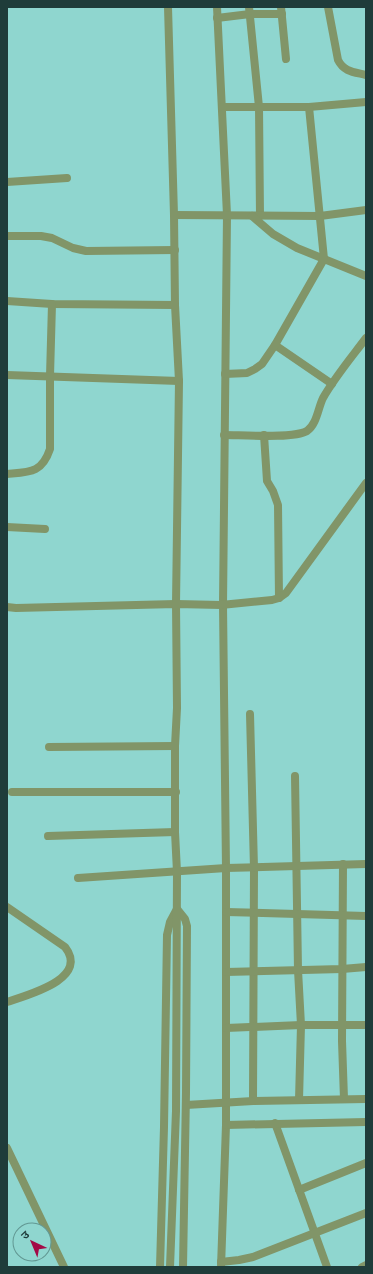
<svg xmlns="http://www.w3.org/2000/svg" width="373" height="1274" font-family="Arial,'Noto Sans Devanagari',sans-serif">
  <rect width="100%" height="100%" fill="#8fd6cf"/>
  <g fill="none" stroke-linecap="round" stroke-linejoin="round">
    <g stroke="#819568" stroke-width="8">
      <polyline points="217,7 227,215 223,605 226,868 226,1125 221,1267"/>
      <polyline points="249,7 259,107 260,216"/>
      <polyline points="281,7 286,59"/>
      <path d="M328,7L338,60C344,72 354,72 366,75"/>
      <polyline points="217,18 250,14 282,14"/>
      <polyline points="222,107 309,107 366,102"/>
      <polyline points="7,182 67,178"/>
      <polyline points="174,215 320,216 366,210"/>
      <polyline points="252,216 273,234 297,248 366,276"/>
      <polyline points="7,236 41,236 52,238 73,248 86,251 175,250"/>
      <polyline points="7,301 52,304 175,305"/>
      <polyline points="275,345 332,384"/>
      <polyline points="225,374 247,373 255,369 262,364 275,345 324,259 309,107"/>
      <polyline points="7,375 179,381"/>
      <path d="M224,435C241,435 294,439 307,431C317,424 318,408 323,398C335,377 351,358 366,338"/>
      <polyline points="264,435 267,481 273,491 278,505 279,598"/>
      <path d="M7,474C30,472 42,473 50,449V376L52,304"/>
      <polyline points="7,527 45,529"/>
      <polyline points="7,607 16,608 176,604 221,605 272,600 279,598 286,593 366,483"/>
      <polyline points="250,714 254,868 253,1101"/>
      <polyline points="49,747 175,746"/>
      <polyline points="295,776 298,970 301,1025 299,1100"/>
      <polyline points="12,792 176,792"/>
      <polyline points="48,836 175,832"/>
      <polyline points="343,864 342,1041 344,1099"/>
      <polyline points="78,878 226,868 366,864"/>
      <path d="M7,907L65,947C90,979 27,995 7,1002"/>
      <polyline points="226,912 366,916"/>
      <polyline points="226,972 342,969 366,967"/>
      <polyline points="226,1028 301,1025 366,1025"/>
      <polyline points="186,1105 253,1101 366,1099"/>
      <polyline points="275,1123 327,1267"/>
      <polyline points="226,1125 366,1122"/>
      <polyline points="7,1148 64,1267"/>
      <polyline points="299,1190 366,1163"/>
      <polyline points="221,1262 239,1260 253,1257 366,1213"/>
      <polyline points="160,1267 164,1127 167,935 170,922 177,909 185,919 187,926 186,1093 183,1267"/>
      <polyline points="362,1267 366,1265"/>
    </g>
    <polyline stroke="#819568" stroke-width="8" points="168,7 174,215 175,305 179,381 176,604 177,708 175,746 175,832 177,872 176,1111 170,1267"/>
  </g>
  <rect width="373" height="1274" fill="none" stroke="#1f3c3a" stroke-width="16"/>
  <g transform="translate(32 1242) rotate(316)"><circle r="19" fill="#8fd6cf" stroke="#629893"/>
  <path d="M0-3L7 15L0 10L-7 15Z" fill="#a30946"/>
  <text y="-6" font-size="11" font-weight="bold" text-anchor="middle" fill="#1f3c3a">उ</text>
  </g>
</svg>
